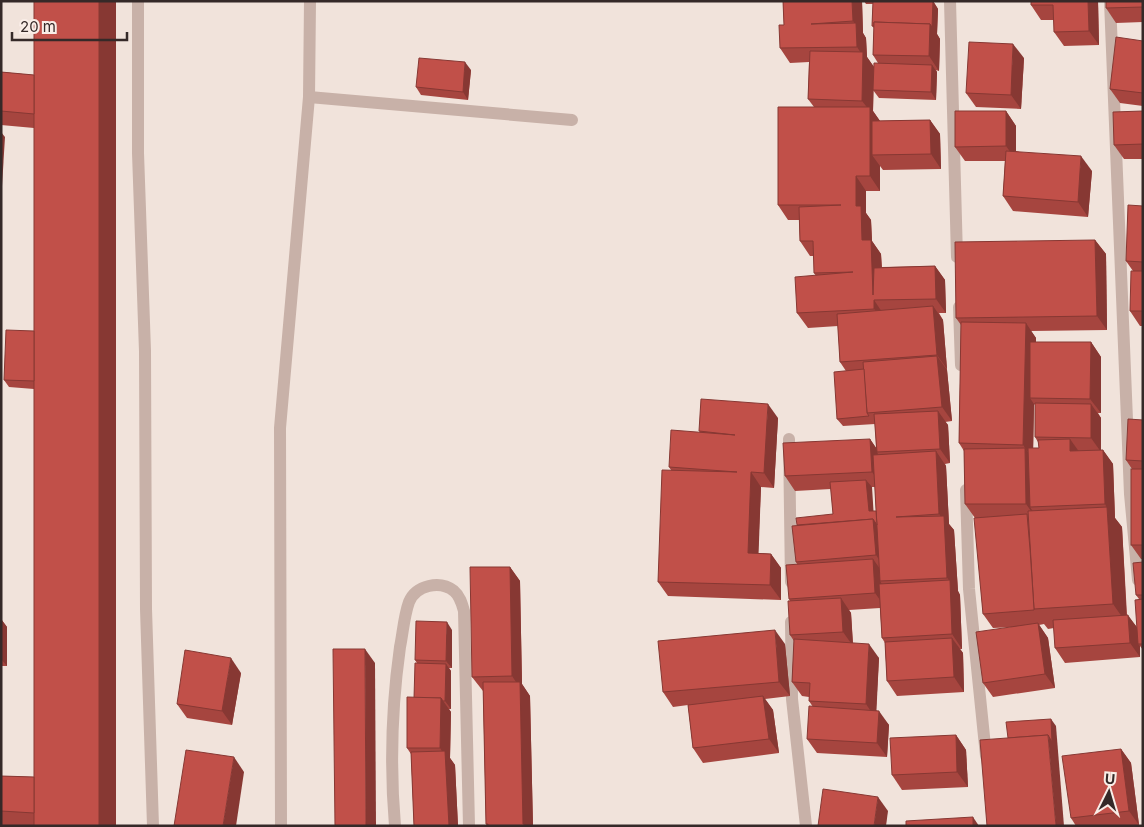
<svg xmlns="http://www.w3.org/2000/svg" width="1144" height="827" font-family="Inter,sans-serif">
  <rect width="100%" height="100%" fill="#f1e3db"/>
  <g fill="none" stroke-linecap="round" stroke-linejoin="round">
    <g stroke="#c8b1a8" stroke-width="12">
      <polyline points="138,1 138,153 145,351 146,609 153,826"/>
      <polyline points="309,97 572,120"/>
      <path d="M395,826C390,768 392,704 400,647C403,632 404,616 409,602C416,585 440,580 454,591C460,596 462,604 464,611L469,826"/>
    </g>
    <g stroke="#c8b1a8" stroke-width="12">
      <polyline points="950,1 957,257"/>
      <polyline points="1110,1 1130,494 1138,580"/>
      <polyline points="959,307 961,365"/>
      <polyline points="789,439 791,582"/>
      <polyline points="966,490 969,589 986,756"/>
      <polyline points="791,622 792,699 806,826"/>
      <polyline points="281,826 280,428 309,97 310,1"/>
    </g>
  </g>
  <g fill="#a6453f" fill-rule="evenodd">
    <polygon points="34,1 116,1 116,826 1,825 1,776 34,777 34,389 9,387 4,380 34,331 34,128 1,125 1,72 34,75"/>
    <path d="M783,1H862L863,33L866,38L867,57L874,67L873,111L880,121L930,120L940,134L941,169L883,170L880,166V191H866V213L871,220L872,241L881,254L882,267L935,266L945,280L946,313H939L943,320L947,369V370L952,421L945,422L948,425L950,463L945,464L946,466L949,524L954,530L958,591L960,595L962,649H960L963,653L964,692L897,696L887,681L885,643L882,638L880,608L849,610L851,613L853,643L879,658L876,710L889,725L887,757L817,753L807,739L813,707L809,701V697L802,696L792,682L794,641L790,635V601L789,599L797,564L796,562L797,525L833,514L831,489L795,491L785,476L870,439L876,448L875,424L843,426L837,419L846,371L840,362L838,326L808,328L797,313L816,276L814,273V256H810L800,241L799,220H788L778,205L814,107L808,99L809,62L790,63L780,48L784,25ZM871,487H875L876,511H873Z"/>
    <polygon points="864,1 933,1 938,9 937,34 940,39 939,71 936,70 937,72 936,100 879,98 873,90 878,63 873,55 874,28 872,26 873,4 866,4"/>
    <polygon points="1098,1 1099,45 1064,46 1054,32 1054,20 1041,20 1031,5"/>
    <polygon points="1143,1 1143,22 1116,23 1106,8"/>
    <polygon points="1143,41 1143,106 1120,103 1110,89"/>
    <polygon points="1024,58 1021,109 976,107 966,93"/>
    <polygon points="471,70 468,100 421,95 416,87"/>
    <polygon points="1006,111 1016,126 1016,151 1092,171 1088,217 1013,211 1003,196 1005,161 965,161 955,147"/>
    <polygon points="1143,111 1143,159 1124,159 1114,145"/>
    <polygon points="1143,206 1143,326 1140,326 1130,311 1133,271 1126,261"/>
    <path d="M1095,240L1106,254L1107,330L1031,331L1036,338V342H1091L1101,357V413H1098L1101,418V450H1103L1113,464L1115,518L1122,527L1127,615L1137,627L1139,599L1136,595L1143,562V650L1140,646V657L1065,663L1055,648L1054,628L1048,629L1044,624L1039,625L1048,638L1055,688L993,697L983,683L1014,627L993,628L983,614L975,518L965,504L964,451L959,443L961,325L956,318ZM1034,404L1035,405V437L1038,442L1039,448H1033Z"/>
    <polygon points="778,418 774,488 761,487 758,553 771,554 781,568 781,600 668,596 658,582 671,470 669,467 700,432 699,431"/>
    <polygon points="1143,420 1143,559 1141,559 1131,545 1132,469 1126,460"/>
    <polygon points="510,567 520,581 522,684 530,696 533,826 487,826 486,824 483,691 472,677"/>
    <polygon points="1,619 7,627 7,666 1,666"/>
    <polygon points="452,630 452,668 449,668 451,671 451,709 449,709 451,712 450,758 455,765 458,826 414,826 411,754 407,748 414,698 417,663 415,660"/>
    <polygon points="785,644 790,696 765,699 773,710 779,753 703,763 693,748 688,705 673,707 663,692"/>
    <polygon points="241,673 232,725 187,718 177,704"/>
    <polygon points="956,735 966,750 968,787 902,790 892,775"/>
    <polygon points="1121,749 1131,763 1139,825 1133,826 1076,826 1071,818"/>
  </g>
  <g fill="#873833">
    <rect x="99" y="1" width="17" height="825"/>
    <polygon points="852,1 862,1 863,33 866,38 867,57 874,67 873,111 880,121 872,155 880,166 880,191 870,176 870,111 862,101 863,56 857,47 856,26 853,21"/>
    <polygon points="933,1 938,9 937,34 940,39 939,71 929,56 930,24"/>
    <polygon points="1088,1 1098,1 1099,45 1089,31"/>
    <polygon points="1013,44 1024,58 1021,109 1011,95"/>
    <polygon points="465,62 471,70 468,100 463,92"/>
    <polygon points="932,65 937,72 936,100 931,92"/>
    <polygon points="1006,111 1016,126 1016,160 1006,146"/>
    <polygon points="930,120 940,134 941,169 931,154"/>
    <polygon points="1,132 5,137 2,186 1,185"/>
    <polygon points="1081,156 1092,171 1088,217 1078,202"/>
    <polygon points="856,176 866,191 866,213 871,220 872,241 881,254 883,300 877,300 862,240 856,206"/>
    <polygon points="1095,240 1106,254 1107,330 1097,316"/>
    <polygon points="935,266 945,280 946,313 936,299"/>
    <polygon points="874,300 884,315 885,323 874,309"/>
    <polygon points="933,306 943,320 947,369 937,355"/>
    <polygon points="1026,323 1036,338 1034,398 1030,398 1034,404 1033,459 1023,445"/>
    <polygon points="1091,342 1101,357 1101,413 1090,399"/>
    <polygon points="937,356 947,370 952,421 942,407"/>
    <polygon points="768,404 778,418 774,488 764,473"/>
    <polygon points="1091,404 1101,418 1101,452 1091,438"/>
    <polygon points="938,411 948,425 950,463 940,449"/>
    <polygon points="870,439 879,452 877,452 880,458 882,486 872,472"/>
    <polygon points="1070,439 1080,453 1070,451"/>
    <polygon points="1025,448 1035,462 1030,507 1036,516 1036,518 1026,504"/>
    <polygon points="1103,450 1113,464 1115,518 1122,527 1127,624 1113,604 1107,508 1105,504"/>
    <polygon points="936,451 946,466 949,524 954,530 958,591 960,595 962,649 952,634 950,581 947,578 944,521 939,514"/>
    <polygon points="751,472 761,487 758,568 748,553"/>
    <polygon points="866,480 872,487 874,519 869,511"/>
    <polygon points="882,518 886,570 876,555 873,519"/>
    <polygon points="771,554 781,568 781,600 770,585"/>
    <polygon points="873,559 883,573 880,581 883,586 885,607 875,593"/>
    <polygon points="510,567 520,581 522,684 530,696 533,826 525,826 523,824 520,688 512,676"/>
    <polygon points="841,598 851,613 853,646 843,632"/>
    <polygon points="1128,615 1138,629 1138,644 1140,646 1140,657 1130,643"/>
    <polygon points="1,619 7,627 7,666 1,659"/>
    <polygon points="447,622 452,630 452,668 446,661"/>
    <polygon points="1038,623 1048,638 1055,688 1045,674"/>
    <polygon points="775,630 785,644 790,696 779,682"/>
    <polygon points="952,638 963,653 964,692 954,677"/>
    <polygon points="869,644 879,658 876,719 866,704"/>
    <polygon points="365,649 375,663 376,826 366,826"/>
    <polygon points="231,658 241,673 232,725 222,711"/>
    <polygon points="446,664 451,671 451,709 445,701"/>
    <polygon points="763,696 773,710 779,753 769,739"/>
    <polygon points="441,698 451,712 450,758 455,765 458,826 449,826 445,756 440,748"/>
    <polygon points="879,711 889,725 887,757 877,743"/>
    <polygon points="1051,719 1056,726 1064,826 1056,826 1048,735"/>
    <polygon points="956,735 966,750 968,787 957,772"/>
    <polygon points="1121,749 1131,763 1139,825 1129,811"/>
    <polygon points="234,757 244,772 236,826 223,826"/>
    <polygon points="878,797 888,811 886,826 874,826"/>
    <polygon points="973,817 979,826 973,826"/>
  </g>
  <g fill="#c15049" stroke="#873833">
    <rect x="34" y="1" width="65" height="825"/>
    <polygon points="783,1 852,1 853,21 811,24 856,23 857,47 780,48 779,25 784,25"/>
    <polygon points="873,1 933,1 932,27 930,24 874,22 874,26 872,26"/>
    <polygon points="1031,1 1088,1 1089,31 1054,32 1053,5 1031,5"/>
    <polygon points="1106,1 1143,1 1143,7 1106,8"/>
    <polygon points="874,22 930,24 929,56 873,55"/>
    <polygon points="1116,37 1143,41 1143,93 1110,89"/>
    <polygon points="969,42 1013,44 1011,95 966,93"/>
    <polygon points="810,51 863,52 862,101 808,99"/>
    <polygon points="419,58 465,62 463,92 416,87"/>
    <polygon points="874,63 932,65 931,92 873,90"/>
    <polygon points="1,72 34,75 34,114 1,111"/>
    <polygon points="778,107 870,107 870,176 856,176 856,206 861,206 862,240 871,240 873,295 874,268 935,266 936,299 874,300 874,309 797,313 795,277 853,272 814,273 813,241 800,241 799,207 841,205 778,205"/>
    <polygon points="955,111 1006,111 1006,146 955,147"/>
    <polygon points="1143,111 1143,144 1114,145 1113,112"/>
    <polygon points="930,120 931,154 872,155 872,121"/>
    <polygon points="1006,151 1081,156 1078,202 1003,196"/>
    <polygon points="1128,205 1143,206 1143,262 1126,261"/>
    <polygon points="1095,240 1097,316 956,318 955,242"/>
    <polygon points="1131,271 1143,271 1143,311 1130,311"/>
    <polygon points="933,306 937,355 840,362 837,314"/>
    <polygon points="961,322 1026,323 1023,445 959,443"/>
    <polygon points="6,330 34,331 34,381 4,380"/>
    <polygon points="1030,342 1091,342 1090,399 1030,398"/>
    <polygon points="937,356 942,407 867,413 863,362"/>
    <polygon points="864,369 867,413 869,416 837,419 834,372"/>
    <polygon points="701,399 768,404 764,473 751,472 748,553 771,554 770,585 658,582 662,470 737,472 669,467 671,430 735,435 699,431"/>
    <polygon points="1035,403 1091,404 1091,438 1035,437"/>
    <polygon points="938,411 940,449 877,452 874,414"/>
    <polygon points="1128,419 1143,420 1143,461 1126,460"/>
    <polygon points="870,439 872,472 785,476 783,443"/>
    <polygon points="1070,439 1070,451 1103,450 1105,504 1030,507 1028,448 1039,448 1038,440"/>
    <polygon points="1025,448 1026,504 965,504 964,449"/>
    <polygon points="936,451 939,514 896,517 944,516 947,578 880,581 873,455"/>
    <rect x="1131" y="469" width="12" height="76"/>
    <polygon points="866,480 869,511 876,511 877,525 873,519 797,525 796,518 833,514 830,482"/>
    <polygon points="1107,507 1113,604 1034,609 1028,511"/>
    <polygon points="1027,514 1030,549 1034,609 1034,610 983,614 974,518"/>
    <polygon points="873,519 876,555 796,562 792,526"/>
    <polygon points="873,559 875,593 789,599 786,565"/>
    <polygon points="1143,562 1143,595 1136,595 1133,563"/>
    <polygon points="470,567 510,567 512,676 472,677"/>
    <polygon points="950,580 952,634 882,638 879,584"/>
    <polygon points="841,598 843,632 790,635 788,601"/>
    <polygon points="1143,599 1143,644 1138,644 1135,600"/>
    <polygon points="1128,615 1130,643 1055,648 1053,620"/>
    <polygon points="416,621 447,622 446,661 415,660"/>
    <polygon points="1038,623 1045,674 983,683 976,632"/>
    <polygon points="775,630 779,682 663,692 658,641"/>
    <polygon points="952,638 954,677 887,681 885,642"/>
    <polygon points="794,639 869,644 866,704 809,701 810,683 792,682"/>
    <polygon points="333,649 365,649 366,826 335,826"/>
    <polygon points="185,650 231,658 222,711 177,704"/>
    <polygon points="415,663 446,664 445,701 443,701 441,698 414,698"/>
    <polygon points="483,682 520,682 523,824 524,824 525,826 488,826 488,824 486,824"/>
    <polygon points="763,696 769,739 693,748 688,705"/>
    <polygon points="407,697 441,698 440,748 407,748"/>
    <polygon points="809,706 879,711 877,743 807,739"/>
    <polygon points="1051,719 1052,742 1048,735 1008,738 1006,722"/>
    <polygon points="956,735 957,772 892,775 890,738"/>
    <polygon points="1048,735 1056,826 987,826 980,740"/>
    <polygon points="1121,749 1129,811 1071,818 1062,756"/>
    <polygon points="186,750 234,757 223,826 174,826"/>
    <polygon points="445,751 449,826 414,826 411,752"/>
    <polygon points="1,776 34,777 34,813 1,811"/>
    <polygon points="823,789 878,797 874,826 818,826"/>
    <polygon points="973,817 973,826 906,826 906,821"/>
  </g>
  <rect width="1144" height="827" fill="none" stroke="#352928" stroke-width="5"/>
  <g transform="translate(1109 792) rotate(5)" stroke="#f9ede7" stroke-width="4" paint-order="stroke">
  <path d="M0-4L9 19L0 12L-9 19Z" fill="#352928"/>
  <text y="-8" font-size="14" font-weight="bold" text-anchor="middle" fill="#352928">U</text>
  </g>
  <path d="M12 32v8h115v-8" fill="none" stroke="#352928" stroke-width="2.5"/>
  <text x="20" y="32" font-size="15" fill="#352928" stroke="#f9ede7" stroke-width="4" paint-order="stroke">20 m</text>
</svg>
